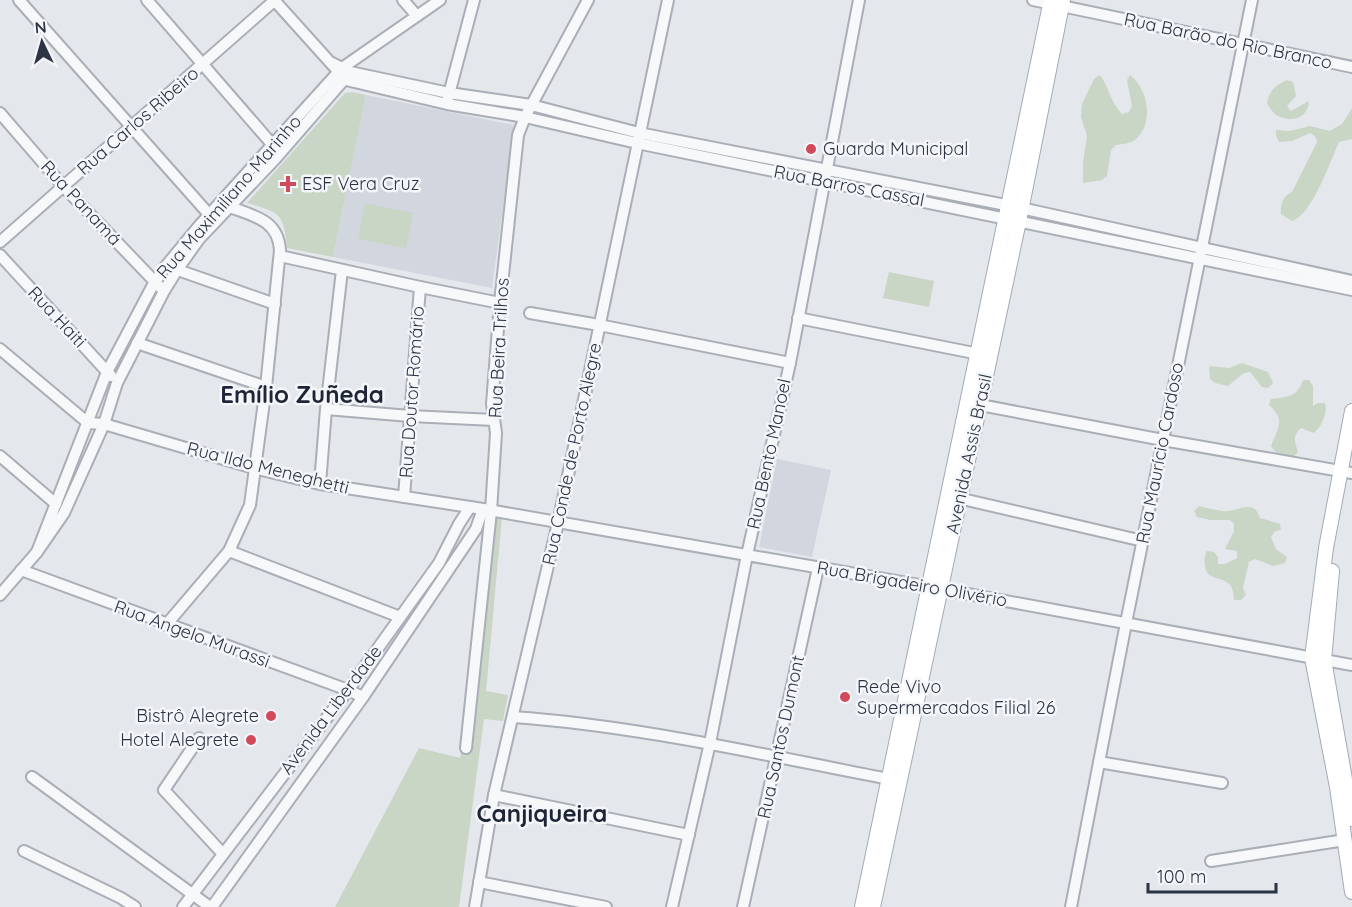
<svg xmlns="http://www.w3.org/2000/svg" width="1352" height="907" font-family="Quicksand,sans-serif">
  <rect width="100%" height="100%" fill="#e4e7ec"/>
  <g fill="#d2d6de">
    <polygon points="366,95 514,125 492,288 333,257"/>
    <polygon points="777,459 831,470 812,557 759,547"/>
  </g>
  <g fill="#c9d6c5">
    <path d="M1100,75C1110,89 1110,102 1122,114L1129,112L1132,106L1127,80L1130,75C1148,89 1155,123 1135,140C1129,144 1122,144 1116,145L1111,150L1107,176L1102,180L1083,183V163L1087,136L1081,117L1082,104L1094,79Z"/>
    <path d="M1287,80L1293,82L1296,96L1287,106L1291,111L1309,101C1308,119 1291,123 1276,115C1273,113 1270,107 1267,104C1269,90 1276,85 1287,80Z"/>
    <path d="M352,92L366,95L333,257L287,248C284,213 279,212 247,203L345,93Z"/>
    <path d="M1352,108V139L1339,142C1330,162 1312,215 1292,221L1281,214C1280,204 1283,196 1292,192L1317,142L1315,136L1310,133L1292,141L1279,142L1276,136V130L1290,131L1310,126L1330,131L1342,124Z"/>
    <polygon points="365,203 413,213 406,248 358,239"/>
    <polygon points="889,272 934,281 929,307 883,298"/>
    <polygon points="1242,363 1268,372 1273,383 1268,388 1262,387 1250,372 1244,373 1228,386 1215,383 1210,379 1209,366 1229,368"/>
    <path d="M1303,380H1309L1313,386V406L1318,403H1325C1328,413 1322,426 1314,433L1301,428C1292,436 1295,442 1298,452L1293,457C1283,455 1276,455 1271,446C1278,427 1286,420 1269,405L1271,399C1286,397 1297,398 1303,380Z"/>
    <path d="M1199,506C1207,508 1215,510 1223,511C1237,513 1254,497 1260,518L1280,524L1281,530L1275,531L1271,537L1276,549L1287,557L1285,563L1273,566L1255,559L1249,562L1243,588L1246,595L1241,600H1234C1234,596 1233,590 1231,586C1223,575 1207,582 1205,566C1204,560 1204,557 1207,551L1214,552L1218,557V564H1225L1237,558V551L1225,549L1234,531V524L1230,520H1210L1197,517L1194,511Z"/>
    <polygon points="485,515 502,517 486,691 508,695 503,721 484,719 459,907 335,907 419,748 460,758 466,726 484,536 477,534"/>
  </g>
  <g fill="none" stroke-linecap="round" stroke-linejoin="round">
    <defs>
      <g id="minor">
        <polyline points="19,0 214,220"/>
        <polyline points="147,0 277,150"/>
        <polyline points="274,0 346,80 447,104 525,117 637,143 1352,290"/>
        <polyline points="403,0 417,16"/>
        <polyline points="1033,0 1352,67"/>
        <polyline points="332,63 350,72 449,93 531,105 639,133 1021,208 1352,281"/>
        <polyline points="448,98 474,0"/>
        <polyline points="0,113 63,186 160,287"/>
        <polyline points="0,242 275,0"/>
        <polyline points="0,255 111,376"/>
        <polyline points="280,256 420,287 500,303"/>
        <polyline points="172,268 275,304"/>
        <polyline points="530,313 599,325 790,363"/>
        <polyline points="798,318 984,355"/>
        <polyline points="137,343 266,387"/>
        <polyline points="0,349 88,423 104,424 254,468 320,484 483,509 930,587 1352,665"/>
        <polyline points="975,404 1163,440 1352,473"/>
        <polyline points="326,409 410,416 494,420"/>
        <polyline points="0,456 56,504"/>
        <polyline points="320,484 326,409 342,270"/>
        <polyline points="404,497 420,287"/>
        <polyline points="954,497 1143,541"/>
        <polyline points="229,551 400,617"/>
        <polyline points="37,552 107,372 154,283 166,266 199,226 342,68 440,0"/>
        <polyline points="21,570 348,690 363,697"/>
        <polyline points="0,595 37,552 64,513 104,424 117,383 164,291 177,270 199,239 276,158 348,75"/>
        <path d="M166,625L229,551L250,505L266,387L280,250C278,220 254,216 230,207"/>
        <path d="M513,717C641,726 768,756 894,780"/>
        <polyline points="199,738 164,790 223,854"/>
        <polyline points="466,748 491,511 496,433 492,404 500,303 518,135 525,117 588,0"/>
        <polyline points="1099,762 1222,783"/>
        <polyline points="32,777 210,907"/>
        <polyline points="494,795 689,835"/>
        <polyline points="24,851 121,898 135,907"/>
        <polyline points="1211,861 1345,840"/>
        <polyline points="479,882 606,907"/>
        <polyline points="183,907 348,690 439,563 459,524 470,507"/>
        <polyline points="212,907 363,697 476,529 483,509"/>
        <polyline points="475,907 494,795 558,523 668,0"/>
        <polyline points="672,907 710,743 747,555 790,363 859,0"/>
        <polyline points="743,907 818,568"/>
        <polyline points="1071,907 1126,623 1252,0"/>
      </g>
      <g id="major">
        <polyline points="1352,411 1326,548 1312,658 1337,787 1352,892"/>
        <polyline points="1332,571 1324,660 1352,819"/>
        <polyline points="862,907 1051,0"/>
        <polyline points="873,907 1019,221 1063,0"/>
      </g>
    </defs>
    <use href="#minor" stroke="#a9aeb7" stroke-width="14"/>
    <use href="#major" stroke="#a3abb8" stroke-width="16"/>
    <use href="#minor" stroke="#f7f8fa" stroke-width="10"/>
    <use href="#major" stroke="#fff" stroke-width="14"/>
  </g>
  <g fill="#d1495b" stroke="#f4f6f9" stroke-width="2">
    <circle cx="811" cy="149" r="6"/>
    <path d="M285 175h6v6h6v6h-6v6h-6v-6h-6v-6h6z"/>
    <circle cx="845" cy="697" r="6"/>
    <circle cx="271" cy="716" r="6"/>
    <circle cx="251" cy="740" r="6"/>
  </g>
  <g text-anchor="middle" stroke-width="5" stroke-linejoin="round" paint-order="stroke">
    <g font-size="18" fill="#2b3445" stroke="#f4f6f9">
      <text transform="translate(1228 41) rotate(12)" y="6">Rua Barão do Rio Branco</text>
      <text transform="translate(138 121) rotate(-41)" y="6">Rua Carlos Ribeiro</text>
      <text transform="translate(849 186) rotate(11)" y="6">Rua Barros Cassal</text>
      <text transform="translate(229 197) rotate(-49)" y="6">Rua Maximiliano Marinho</text>
      <text transform="translate(81 203) rotate(47)" y="6">Rua Panamá</text>
      <text transform="translate(57 317) rotate(47)" y="6">Rua Haiti</text>
      <text transform="translate(499 348) rotate(-87)" y="6">Rua Beira Trilhos</text>
      <text transform="translate(412 392) rotate(-86)" y="6">Rua Doutor Romário</text>
      <text transform="translate(1160 453) rotate(-79)" y="6">Rua Maurício Cardoso</text>
      <text transform="translate(572 454) rotate(-78)" y="6">Rua Conde de Porto Alegre</text>
      <text transform="translate(769 454) rotate(-78)" y="6">Rua Bento Manoel</text>
      <text transform="translate(969 454) rotate(-78)" y="6">Avenida Assis Brasil</text>
      <text transform="translate(268 468) rotate(14)" y="6">Rua Ildo Meneghetti</text>
      <text transform="translate(912 584) rotate(10)" y="6">Rua Brigadeiro Olivério</text>
      <text transform="translate(192 634) rotate(20)" y="6">Rua Angelo Murassi</text>
      <text transform="translate(331 710) rotate(-53)" y="6">Avenida Liberdade</text>
      <text transform="translate(781 737) rotate(-78)" y="6">Rua Santos Dumont</text>
    </g>
    <g font-size="18" fill="#2b3445" stroke="#f4f6f9" text-anchor="start">
      <text x="823" y="155">Guarda Municipal</text>
      <text x="302" y="190">ESF Vera Cruz</text>
      <text x="857" y="693">Rede Vivo<tspan x="857" dy="21">Supermercados Filial 26</tspan></text>
      <text x="259" y="722" text-anchor="end">Bistrô Alegrete</text>
      <text x="239" y="746" text-anchor="end">Hotel Alegrete</text>
    </g>
    <g font-size="24" font-weight="bold" fill="#1d2536" stroke="#f4f6f9">
      <text x="302" y="403">Emílio Zuñeda</text>
      <text x="542" y="822">Canjiqueira</text>
    </g>
  </g>
  <g transform="translate(42 42) rotate(355)" stroke="#f4f6f9" stroke-width="4.5" paint-order="stroke">
  <path d="M0-4.5L10 22L0 15L-10 22Z" fill="#2b3445"/>
  <text y="-9" font-size="16" font-weight="bold" text-anchor="middle" fill="#2b3445">N</text>
  </g>
  <path d="M1148 883v9h128v-9" fill="none" stroke="#2b3445" stroke-width="3"/>
  <text x="1157" y="883" font-size="18" fill="#2b3445" stroke="#f4f6f9" stroke-width="4.5" paint-order="stroke">100 m</text>
</svg>
